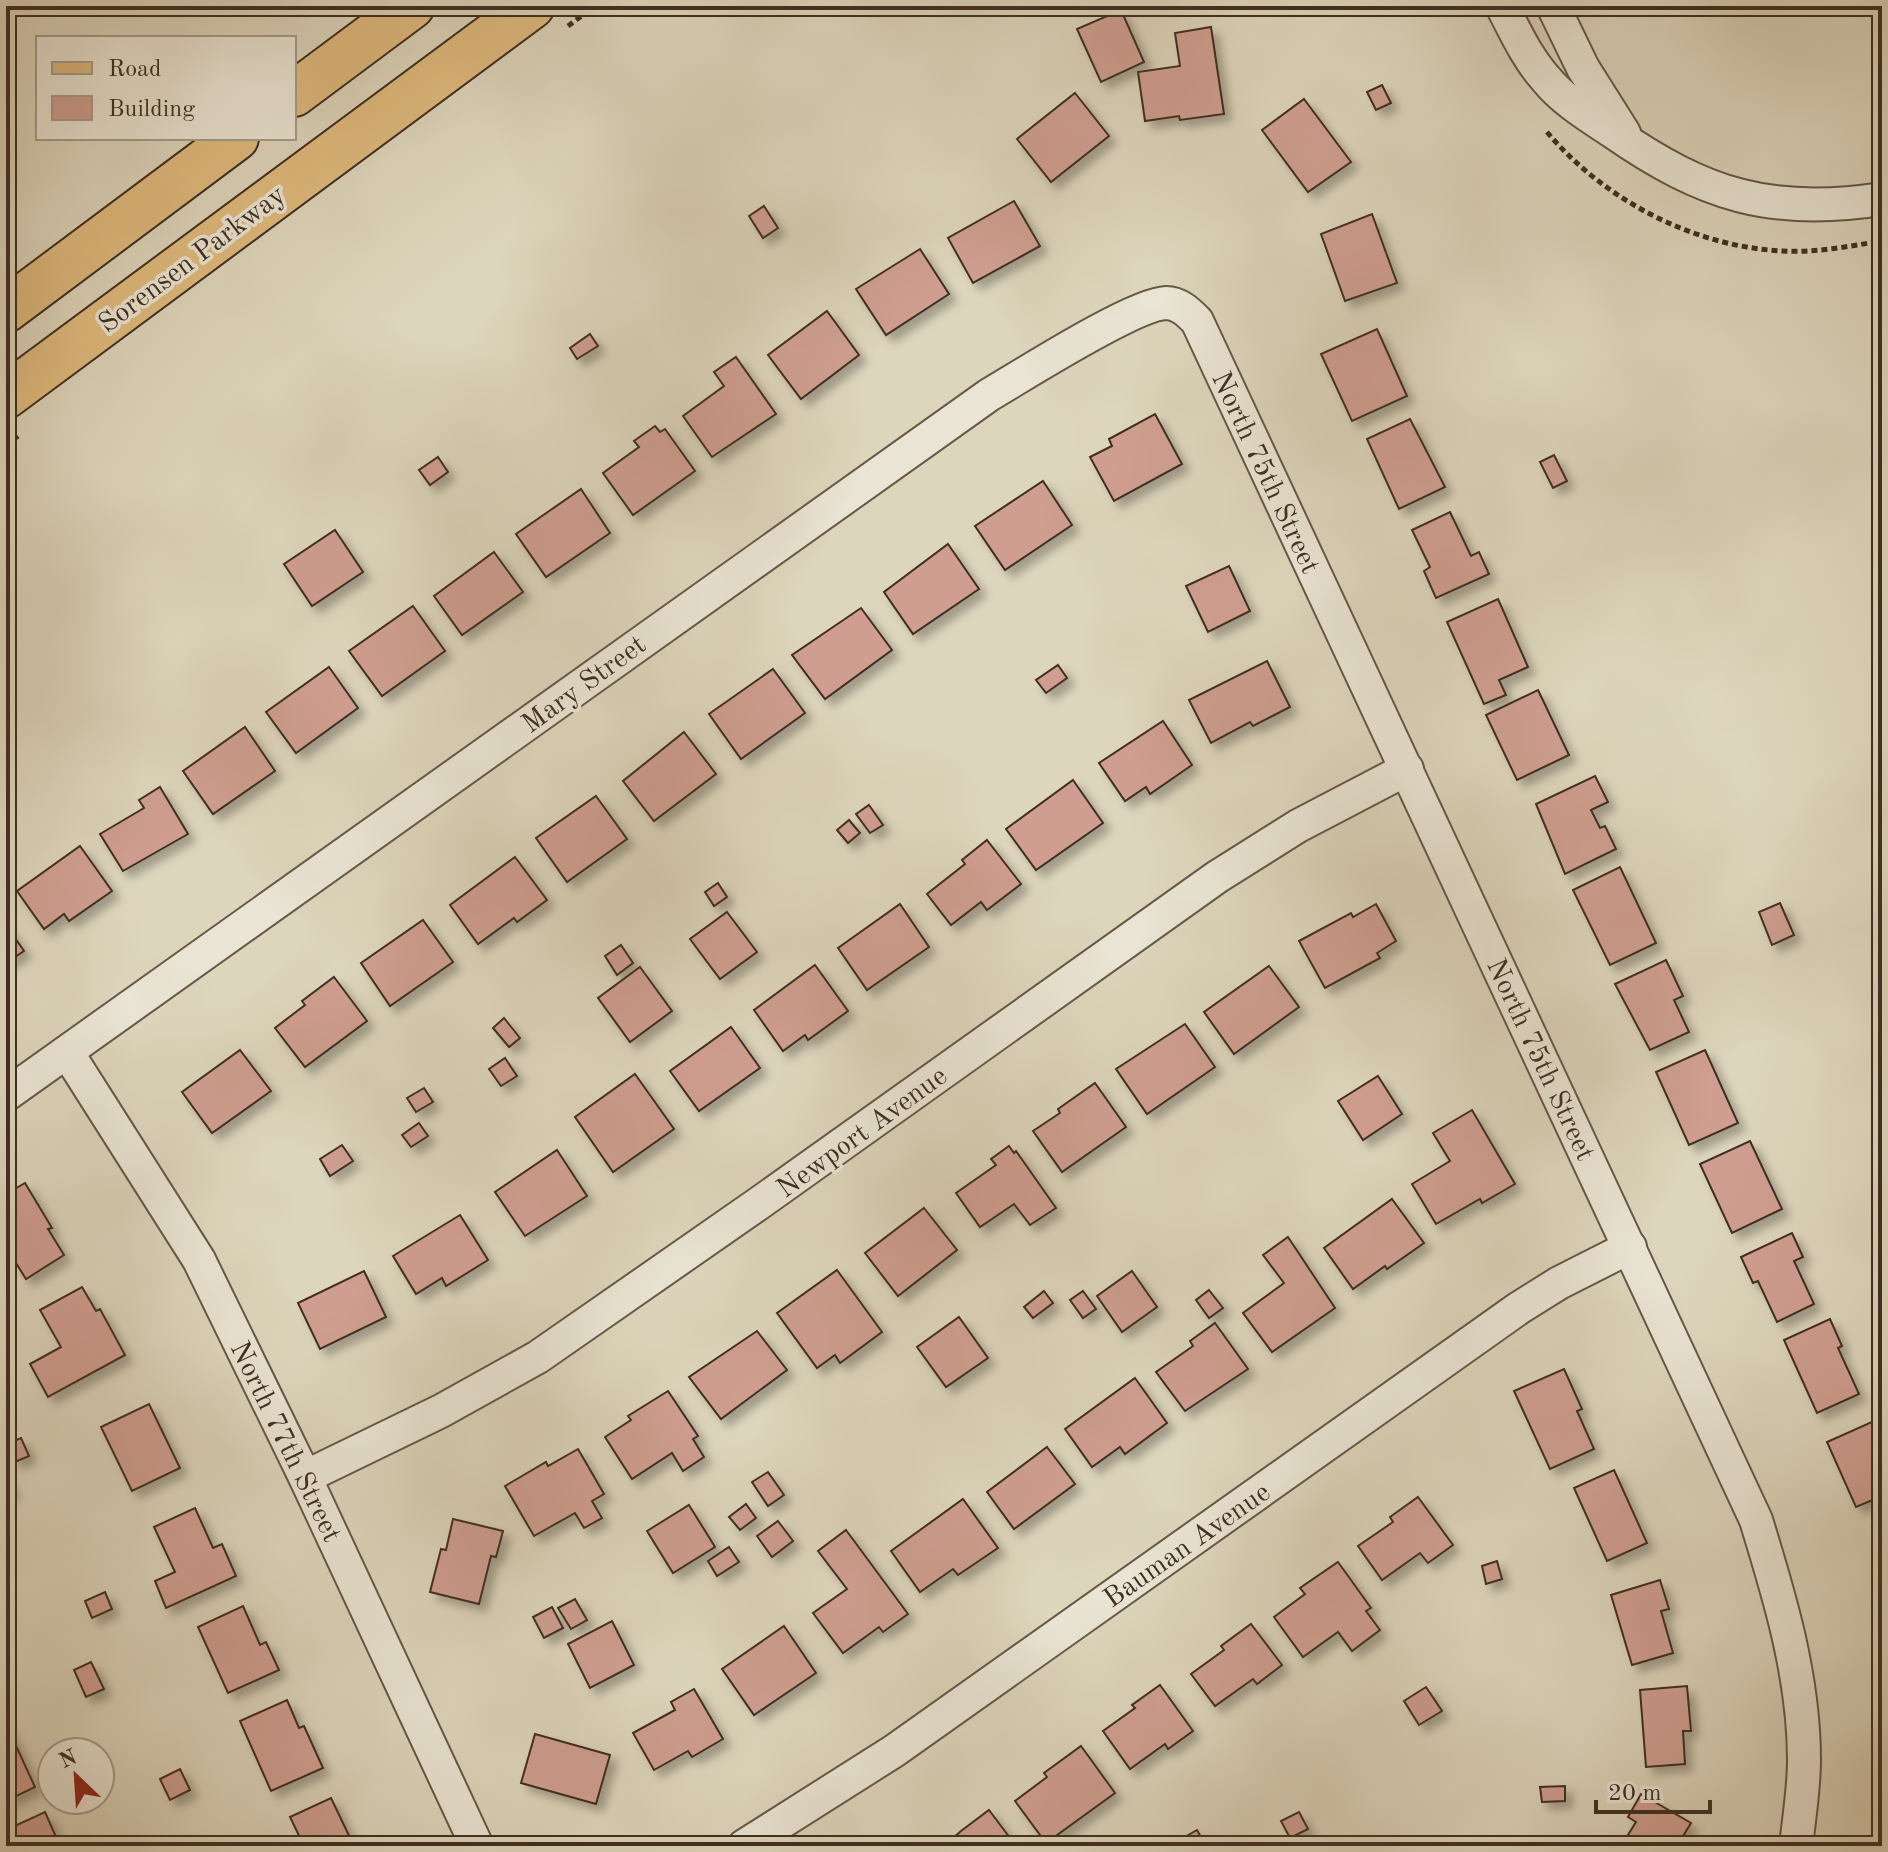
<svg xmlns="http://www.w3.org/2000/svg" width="1888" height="1852" font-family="'Old Standard TT',serif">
  <defs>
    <filter id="shadow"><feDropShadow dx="7" dy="7" stdDeviation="4" flood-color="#0004"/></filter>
  </defs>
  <rect width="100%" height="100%" fill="#ddd5bc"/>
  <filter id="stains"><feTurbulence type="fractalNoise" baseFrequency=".0025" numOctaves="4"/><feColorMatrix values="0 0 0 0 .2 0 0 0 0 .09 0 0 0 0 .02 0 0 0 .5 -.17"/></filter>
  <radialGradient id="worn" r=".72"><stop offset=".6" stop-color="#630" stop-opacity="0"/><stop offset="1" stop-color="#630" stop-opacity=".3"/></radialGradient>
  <g fill="#cf9e90" stroke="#3f2f21" stroke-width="2" filter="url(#shadow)">
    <polygon points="1121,10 1144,62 1101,82 1077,29"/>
    <polygon points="1211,27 1224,114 1180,120 1179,116 1145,121 1138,72 1180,66 1175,33"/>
    <polygon points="1382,85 1391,103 1376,110 1367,92"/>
    <polygon points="1075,93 1109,136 1051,182 1017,139"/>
    <polygon points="1304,99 1351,162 1308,192 1262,130"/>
    <polygon points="1014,201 1040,246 973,283 948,238"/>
    <polygon points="764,206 778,228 763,238 749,216"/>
    <polygon points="1372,214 1397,283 1345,301 1321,234"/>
    <polygon points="920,249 949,294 886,335 856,289"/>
    <polygon points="827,311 859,355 801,399 768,355"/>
    <polygon points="1377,329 1407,396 1352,421 1321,354"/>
    <polygon points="590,334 598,346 577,359 570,348"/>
    <polygon points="736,357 776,414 712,457 683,416 724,386 714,372"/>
    <polygon points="1155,414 1182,464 1114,501 1090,457 1112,446 1109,439"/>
    <polygon points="1410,419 1445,487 1399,509 1367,439"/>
    <polygon points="655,426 660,432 665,429 695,471 633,515 603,473 639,447 634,441"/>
    <polygon points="1554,455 1567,481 1553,488 1540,462"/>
    <polygon points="438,457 448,472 430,485 419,470"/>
    <polygon points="1043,481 1072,525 1005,570 975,526"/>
    <polygon points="581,489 610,533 546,577 516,534"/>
    <polygon points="1450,512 1471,556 1479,552 1489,574 1436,598 1424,571 1430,567 1412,530"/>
    <polygon points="335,530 363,572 312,606 284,564"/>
    <polygon points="948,544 979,589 913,634 884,592"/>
    <polygon points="494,552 523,592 462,635 434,596"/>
    <polygon points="1229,566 1250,611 1208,632 1186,586"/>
    <polygon points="1498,599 1528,667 1499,680 1506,695 1484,704 1447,622"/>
    <polygon points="413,606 445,651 382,696 349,651"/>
    <polygon points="861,608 892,650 825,699 792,655"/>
    <polygon points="1267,661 1290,707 1253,726 1250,722 1211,743 1189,700"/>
    <polygon points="1058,665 1067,678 1046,693 1036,680"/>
    <polygon points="329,667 358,708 296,753 266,712"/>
    <polygon points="773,669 805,713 741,759 709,714"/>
    <polygon points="1538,690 1569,755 1517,780 1486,715"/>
    <polygon points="1163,721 1192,765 1150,794 1146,787 1125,801 1099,763"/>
    <polygon points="245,727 275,771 213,814 183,771"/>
    <polygon points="684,732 716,774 654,821 623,781"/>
    <polygon points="1595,776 1608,802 1591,810 1600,828 1605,826 1616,849 1565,874 1536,804"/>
    <polygon points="1073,780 1103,823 1036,870 1006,829"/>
    <polygon points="160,787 188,834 123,871 100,834 144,808 139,800"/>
    <polygon points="596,796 627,839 567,882 536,838"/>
    <polygon points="869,805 883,825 870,833 856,814"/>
    <polygon points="849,820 860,833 848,843 837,830"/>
    <polygon points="987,840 1021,884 987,910 981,902 951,925 927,894 965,864 962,860"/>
    <polygon points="80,846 112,891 69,921 64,914 44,929 17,891"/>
    <polygon points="515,857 547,900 517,922 514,918 478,944 450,905"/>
    <polygon points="1620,867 1656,943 1610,965 1573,890"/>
    <polygon points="718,883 727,897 714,906 705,892"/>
    <polygon points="1780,903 1794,935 1772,945 1759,912"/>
    <polygon points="900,904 929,947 867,990 838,948"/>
    <polygon points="1376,904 1396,941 1377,953 1380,958 1325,988 1299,941 1351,913 1353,917"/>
    <polygon points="727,912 757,952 720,979 690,939"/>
    <polygon points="423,920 453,962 390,1006 361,963"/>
    <polygon points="6,925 24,951 6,963"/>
    <polygon points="621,945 633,963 617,975 605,956"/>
    <polygon points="1666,960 1683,996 1674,1000 1689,1032 1650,1050 1615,984"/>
    <polygon points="815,965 848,1011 808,1040 805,1035 783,1051 754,1010"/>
    <polygon points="1269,966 1299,1007 1234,1054 1204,1012"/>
    <polygon points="640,967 672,1011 630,1042 598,998"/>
    <polygon points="334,977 367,1021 305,1067 275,1028 305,1005 302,1001"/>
    <polygon points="504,1018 520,1038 509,1047 493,1028"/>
    <polygon points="1185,1024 1215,1067 1147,1114 1116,1069"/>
    <polygon points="731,1027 760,1068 699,1111 670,1071"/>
    <polygon points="240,1050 271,1091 212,1133 182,1092"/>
    <polygon points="1705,1050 1738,1123 1689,1145 1656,1072"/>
    <polygon points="505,1058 517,1076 501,1086 489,1069"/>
    <polygon points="635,1074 674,1129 613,1172 575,1117"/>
    <polygon points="1378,1076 1402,1114 1363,1140 1338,1101"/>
    <polygon points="1095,1083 1126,1127 1062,1172 1033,1131 1060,1113 1058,1109"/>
    <polygon points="424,1088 433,1102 416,1112 407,1098"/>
    <polygon points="1472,1110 1515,1184 1482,1203 1480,1199 1436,1224 1412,1184 1450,1161 1433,1133"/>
    <polygon points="419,1123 428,1136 411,1147 402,1135"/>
    <polygon points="1750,1141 1782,1209 1732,1233 1700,1164"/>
    <polygon points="342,1145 353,1161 330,1176 320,1159"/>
    <polygon points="1009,1146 1014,1153 1016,1151 1056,1208 1030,1225 1014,1204 980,1227 956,1193 996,1165 991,1159"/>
    <polygon points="557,1150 587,1196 525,1236 495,1192"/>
    <polygon points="25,1183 52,1228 48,1229 64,1255 26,1279 6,1247 6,1194"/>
    <polygon points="1392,1199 1424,1243 1387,1269 1385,1266 1353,1289 1324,1248"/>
    <polygon points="924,1208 957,1250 898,1296 865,1253"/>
    <polygon points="460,1215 488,1260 446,1286 442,1278 416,1294 393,1256"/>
    <polygon points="1792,1233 1803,1257 1794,1261 1814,1304 1777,1322 1758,1281 1753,1283 1741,1257"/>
    <polygon points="1288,1237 1335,1308 1272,1352 1243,1313 1284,1283 1263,1255"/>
    <polygon points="837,1270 882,1332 840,1363 835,1355 817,1368 777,1313"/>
    <polygon points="364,1271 386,1317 320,1349 298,1303"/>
    <polygon points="1132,1271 1157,1307 1122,1332 1097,1296"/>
    <polygon points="82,1287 96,1311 100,1309 125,1355 48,1397 30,1364 61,1347 40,1310"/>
    <polygon points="1209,1290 1223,1308 1209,1318 1196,1300"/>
    <polygon points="1044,1291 1053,1303 1033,1318 1024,1307"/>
    <polygon points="1083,1291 1096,1309 1083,1318 1070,1300"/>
    <polygon points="959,1317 988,1358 946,1387 917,1347"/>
    <polygon points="1830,1319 1842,1346 1838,1348 1859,1394 1817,1413 1784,1340"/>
    <polygon points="1215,1323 1248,1369 1185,1411 1156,1372 1193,1346 1190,1341"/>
    <polygon points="757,1331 787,1370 721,1419 689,1377"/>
    <polygon points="1564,1369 1582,1409 1577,1411 1594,1449 1550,1469 1514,1391"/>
    <polygon points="1135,1378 1167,1423 1125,1454 1120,1447 1092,1467 1065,1429"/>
    <polygon points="668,1391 698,1436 693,1439 704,1457 683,1471 672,1453 632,1479 605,1437 631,1420 628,1416"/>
    <polygon points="149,1404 180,1468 132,1491 101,1427"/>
    <polygon points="1874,1421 1882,1440 1882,1496 1856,1507 1827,1442"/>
    <polygon points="21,1438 29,1456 15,1462 7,1444"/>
    <polygon points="1047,1447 1075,1484 1014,1529 987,1492"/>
    <polygon points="578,1449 604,1494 592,1501 602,1518 584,1528 575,1513 534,1536 505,1486 546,1462 548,1466"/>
    <polygon points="1614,1470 1647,1543 1607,1561 1574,1488"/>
    <polygon points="768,1472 784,1495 768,1506 752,1482"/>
    <polygon points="6,1477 13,1491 6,1495"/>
    <polygon points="1418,1497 1453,1545 1428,1563 1420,1553 1382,1580 1358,1546 1393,1522 1390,1517"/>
    <polygon points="963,1499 998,1548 958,1575 953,1569 920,1592 891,1551"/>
    <polygon points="746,1504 756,1518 740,1530 729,1517"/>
    <polygon points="689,1505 715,1547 673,1573 647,1531"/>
    <polygon points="195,1508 213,1548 222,1544 236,1576 166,1608 155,1581 175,1572 154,1527"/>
    <polygon points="453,1519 503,1531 496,1557 491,1556 479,1604 430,1592 441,1549 446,1550"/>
    <polygon points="778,1521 793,1541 772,1557 757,1536"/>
    <polygon points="1882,1525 1882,1563 1872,1528"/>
    <polygon points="846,1530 908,1614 883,1632 879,1627 843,1653 813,1613 847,1589 818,1551"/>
    <polygon points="729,1547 739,1562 717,1576 708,1561"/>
    <polygon points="1497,1561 1502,1579 1486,1584 1482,1566"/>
    <polygon points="1338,1562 1371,1608 1366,1611 1380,1630 1352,1651 1338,1632 1303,1657 1274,1617 1305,1594 1300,1588"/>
    <polygon points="1660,1580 1669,1609 1661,1611 1673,1653 1632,1665 1611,1595"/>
    <polygon points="105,1592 112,1609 92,1618 85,1601"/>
    <polygon points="575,1599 587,1620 571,1629 558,1608"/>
    <polygon points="243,1606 260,1645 266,1642 279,1670 228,1693 198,1627"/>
    <polygon points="552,1607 563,1628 544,1638 533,1617"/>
    <polygon points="612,1621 634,1665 590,1688 568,1644"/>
    <polygon points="1251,1624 1282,1665 1257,1684 1253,1679 1215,1706 1191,1674 1224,1650 1221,1646"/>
    <polygon points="784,1626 816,1673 754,1715 722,1669"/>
    <polygon points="91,1662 104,1689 86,1697 74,1670"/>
    <polygon points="1160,1685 1193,1731 1168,1749 1165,1744 1130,1769 1103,1731 1135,1708 1132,1705"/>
    <polygon points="1687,1686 1691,1731 1683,1731 1685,1764 1646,1767 1640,1690"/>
    <polygon points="1426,1687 1442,1711 1419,1725 1404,1701"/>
    <polygon points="694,1689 723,1739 692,1757 688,1751 654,1770 633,1733 675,1710 671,1702"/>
    <polygon points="287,1700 299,1728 304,1726 323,1768 271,1791 240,1721"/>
    <polygon points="6,1724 35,1787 6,1801"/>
    <polygon points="535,1734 610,1755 596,1804 521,1783"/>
    <polygon points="1081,1746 1115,1793 1046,1843 1015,1801 1047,1777 1044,1773"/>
    <polygon points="180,1769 190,1790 170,1800 160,1779"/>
    <polygon points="1565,1786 1565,1801 1542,1802 1540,1787"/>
    <polygon points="1641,1794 1691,1823 1677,1846 1621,1846 1636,1822 1628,1817"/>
    <polygon points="331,1798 354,1846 304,1846 290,1817"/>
    <polygon points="989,1810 1016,1846 944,1846 961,1831"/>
    <polygon points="45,1812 60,1846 6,1846 6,1830"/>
    <polygon points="1299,1812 1308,1829 1290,1838 1281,1821"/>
    <polygon points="1197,1830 1206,1846 1169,1846"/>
  </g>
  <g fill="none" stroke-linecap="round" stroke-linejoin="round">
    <defs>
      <g id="street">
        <path d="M1502,6C1515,31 1527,58 1546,79C1564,101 1589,116 1613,132C1704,195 1771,216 1882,199"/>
        <polyline points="1553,6 1583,68 1624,133"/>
        <polyline points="67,1052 199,1260 305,1477 477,1846"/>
        <path d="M6,1095L989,395C1023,375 1134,304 1166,303C1179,303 1188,312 1197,321L1756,1520C1780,1598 1804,1677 1804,1760C1804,1789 1799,1818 1796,1846"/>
        <polyline points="305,1477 441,1411 538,1357 758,1204 1217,877 1298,826 1407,769"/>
        <polyline points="744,1846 894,1751 1519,1308 1559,1283 1630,1247"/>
      </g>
      <g id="primary">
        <polyline points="294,94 412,6"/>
        <polyline points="6,310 236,138"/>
        <polyline points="6,396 532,6"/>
      </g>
    </defs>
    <use href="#street" stroke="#665848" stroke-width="36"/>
    <use href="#primary" stroke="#3f2f21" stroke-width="48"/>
    <g stroke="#3f2f21" stroke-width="5" stroke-dasharray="6 4" stroke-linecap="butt">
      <polyline points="568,26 595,6"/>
      <path d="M1547,132C1604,200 1694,247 1783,251C1816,253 1850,246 1882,241"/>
      <polyline points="6,445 18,436"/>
    </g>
    <use href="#street" stroke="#e9e4d3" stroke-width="32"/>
    <use href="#primary" stroke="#deba7e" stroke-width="44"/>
  </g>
  <g text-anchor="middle" stroke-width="7" stroke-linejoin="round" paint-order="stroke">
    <g font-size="28" fill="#3f2f21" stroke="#e9e4d3">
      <text transform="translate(191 258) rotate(-37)" y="10">Sorensen Parkway</text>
      <text transform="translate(1267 472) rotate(65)" y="10">North 75th Street</text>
      <text transform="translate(583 683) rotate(-36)" y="10">Mary Street</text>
      <text transform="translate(1542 1059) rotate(65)" y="10">North 75th Street</text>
      <text transform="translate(861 1131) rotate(-36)" y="10">Newport Avenue</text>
      <text transform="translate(287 1441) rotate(64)" y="10">North 77th Street</text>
      <text transform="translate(1186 1544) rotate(-35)" y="10">Bauman Avenue</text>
    </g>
  </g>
  <rect width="1888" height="1852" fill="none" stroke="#ddd5bc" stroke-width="32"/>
  <rect x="8" y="8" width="1872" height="1836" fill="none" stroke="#3f2f21" stroke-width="4"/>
  <rect x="16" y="16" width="1856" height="1820" fill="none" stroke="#3f2f21" stroke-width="2"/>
  <rect x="36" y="36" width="260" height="104" fill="#e9e4d3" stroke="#a59c8c" stroke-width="2"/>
  <rect x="52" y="62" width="40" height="12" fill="#deba7e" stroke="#a59c8c" stroke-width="2"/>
  <text x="108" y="76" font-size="24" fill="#3f2f21">Road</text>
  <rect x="52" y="96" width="40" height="24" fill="#cf9e90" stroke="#a59c8c" stroke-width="2"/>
  <text x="108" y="116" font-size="24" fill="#3f2f21">Building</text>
  <g transform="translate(76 1776) rotate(335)"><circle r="38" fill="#e9e4d3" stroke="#a59c8c" stroke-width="2"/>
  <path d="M0-6L14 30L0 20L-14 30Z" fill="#8f2418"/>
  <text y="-12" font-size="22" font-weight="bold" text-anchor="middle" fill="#3f2f21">N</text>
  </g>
  <path d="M1596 1800v12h114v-12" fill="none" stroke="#3f2f21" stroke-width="4"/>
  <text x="1608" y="1800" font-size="24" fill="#3f2f21" stroke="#e9e4d3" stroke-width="6" paint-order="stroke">20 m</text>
  <rect width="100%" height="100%" filter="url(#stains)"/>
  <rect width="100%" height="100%" fill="url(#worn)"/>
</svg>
